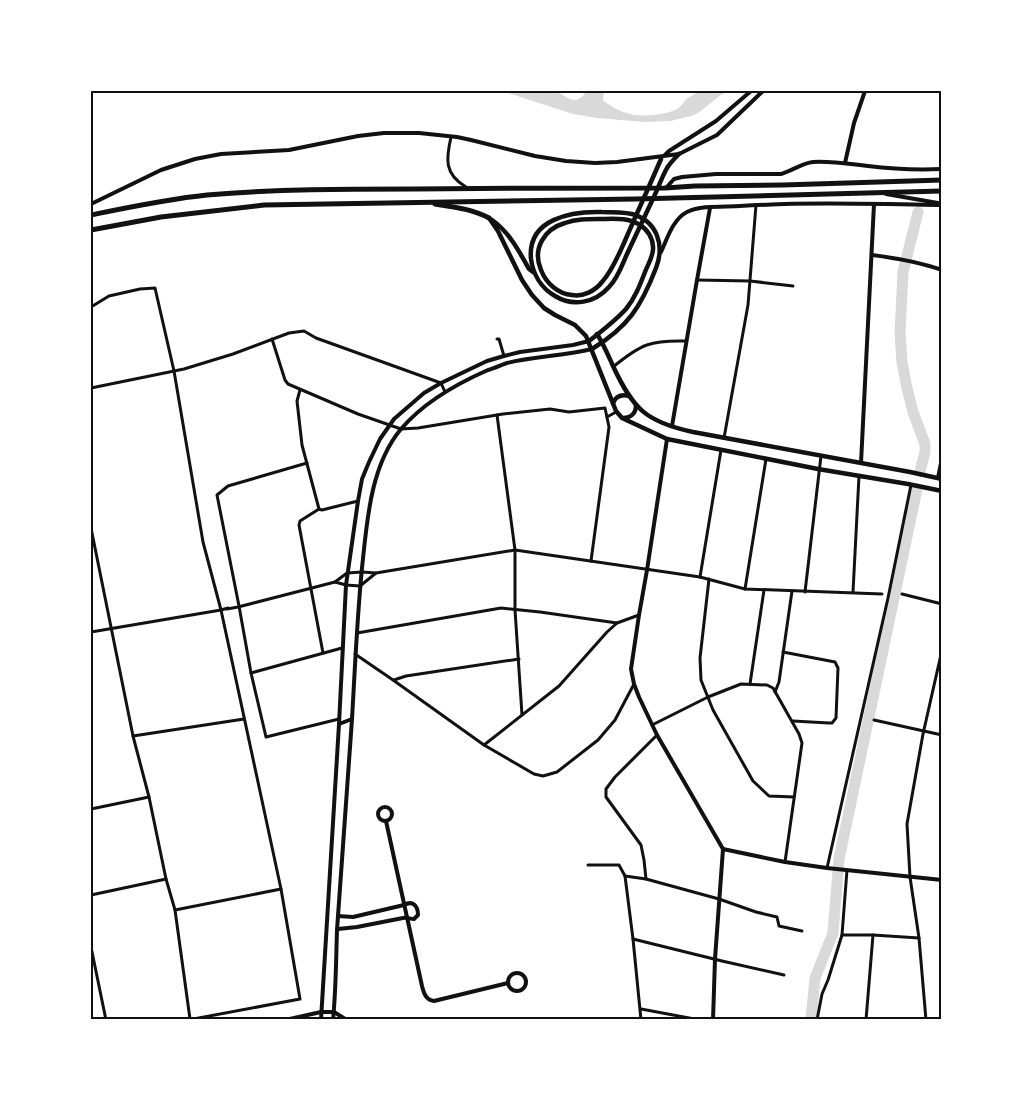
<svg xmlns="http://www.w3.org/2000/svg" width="1033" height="1111" font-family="'Libre Baskerville',serif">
  <rect width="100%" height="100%" fill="#fff"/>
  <path fill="#d9d9d9" d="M502,91H555C570,97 574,108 587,91H604L603,100L605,102C612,107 621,112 630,114C642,117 666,115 677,109C682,106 684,101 688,98C692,95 695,95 698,91H726L698,113L691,116L670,121L645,122L597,118L573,114Z"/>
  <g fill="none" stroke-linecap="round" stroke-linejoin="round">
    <g stroke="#d9d9d9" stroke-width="11">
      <polyline points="918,212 903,272 900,333 902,362 907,388 913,412 925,444 925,452 920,471"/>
      <polyline points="811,1020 815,978 833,933 839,859 917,489"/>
    </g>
    <g stroke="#111" stroke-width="3">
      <path d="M451,137C446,159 444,174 466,187"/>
      <polyline points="697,280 750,281 793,286"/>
      <polyline points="91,307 109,296 140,289 155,288 174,371 203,542 221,610 281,889 300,999 188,1020"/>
      <polyline points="272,339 285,380 288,384 358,414 401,429 418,428 503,414 550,409 569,412 605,408 609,427 591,561"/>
      <polyline points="497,339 499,339 504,356"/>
      <path d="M613,367C641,344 651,340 686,341"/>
      <polyline points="91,388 184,369 233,354 289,333 304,331 316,338 441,383 445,392"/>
      <polyline points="300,390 297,401 302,445 319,509 322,510 358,501"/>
      <polyline points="497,415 515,550 515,610 522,715"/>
      <polyline points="607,417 616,412"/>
      <polyline points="724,438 748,305 756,205"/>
      <polyline points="307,463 228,486 217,495 239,606 251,673 266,737 339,719"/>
      <polyline points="319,509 300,521 299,525 323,653"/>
      <polyline points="91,528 133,736 149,797 166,879 175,910 190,1019"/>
      <polyline points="700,577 721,450"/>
      <polyline points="709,579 700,658 701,680 713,710 753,781 769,796 794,797"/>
      <polyline points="335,582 346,585 360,586 376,573"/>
      <polyline points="745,589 766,459"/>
      <polyline points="805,592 821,456"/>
      <polyline points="853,592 859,476"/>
      <polyline points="902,594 942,604"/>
      <polyline points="227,609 238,607 335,582 347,573 362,572 376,573 515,550 700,577 745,589 882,594"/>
      <polyline points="91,632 221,610 228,608"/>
      <polyline points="357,633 501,608 540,612 617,623"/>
      <polyline points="783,652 835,662 838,668 836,718 832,723 829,723 793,721"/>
      <polyline points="355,654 393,680 484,745 534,774 543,776 557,772 598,740 615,720 634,684"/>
      <polyline points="251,673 342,648"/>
      <polyline points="394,680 406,676 519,659"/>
      <polyline points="750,684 764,590"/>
      <polyline points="775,692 779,682 792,591"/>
      <polyline points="874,720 942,735"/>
      <polyline points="652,725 708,697 741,684 767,685 773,688 799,734 802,743 785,862"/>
      <polyline points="133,736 244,719"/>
      <polyline points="484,745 559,686 607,632 617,623 639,615"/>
      <polyline points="91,809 149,797"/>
      <polyline points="588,865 619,865 625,876 633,939 641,1020"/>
      <polyline points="827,868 888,598 911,485"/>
      <polyline points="625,876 646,879 719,899 756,912 777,917 779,926 802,931"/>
      <polyline points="646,879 644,860 641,845 606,797 606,789 615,777 657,735"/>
      <polyline points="91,895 166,879"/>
      <polyline points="175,910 281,889"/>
      <polyline points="842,935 873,935 919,938"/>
      <polyline points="633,939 722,961 784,975"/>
      <polyline points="91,947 106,1020"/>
      <polyline points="641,1009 700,1020"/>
      <polyline points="817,1020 822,994 828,980 842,935 847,870"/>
      <polyline points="866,1020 873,935"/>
      <polyline points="926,1020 919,938 910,877 907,824 923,734 942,650"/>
    </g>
    <g stroke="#111" stroke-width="4">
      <polyline points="665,155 669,151 716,121 751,91"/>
      <polyline points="845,163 854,123 865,91"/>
      <path d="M666,188L674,179L682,177L716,174H781C792,171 802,163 813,162C831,161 850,164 868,166C892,169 917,170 942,169"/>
      <polyline points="886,194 938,203"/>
      <polyline points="91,204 161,170 195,159 221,154 289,150 358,136 384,133 419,133 457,137 471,140 535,156 566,161 595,163 617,162 679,154 717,135 763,91"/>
      <path d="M661,252C667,239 673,219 687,212C701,205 724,207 740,206C807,202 875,204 942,205"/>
      <path d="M872,255C896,258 919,262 942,270"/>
      <polyline points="672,426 697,280 710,208"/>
      <polyline points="667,439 647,570 639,615 631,669 634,684 639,697 657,735 723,849 715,959 713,1020"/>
      <polyline points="861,463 874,204"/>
      <polyline points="938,478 942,458"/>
      <polyline points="339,724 352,719"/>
      <circle cx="385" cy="814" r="7"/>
      <path d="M386,821L422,986C424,994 426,1000 434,1001L508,983"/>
      <polyline points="723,849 785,862 827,868 942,880"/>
      <path d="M338,929L357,927L403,918C407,917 410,919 414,919L418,915C418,906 413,900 404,905L353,917L338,916"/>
      <circle cx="517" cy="982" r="9"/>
      <polyline points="285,1020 321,1012 334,1012 347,1020"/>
      <polyline points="321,1020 339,724 346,585 358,501 362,479 369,462 380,439 394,419 424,393 441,383 487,361 504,356 520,352 573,345 589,341"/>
      <path d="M333,1020C336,990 336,960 337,930C342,860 347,789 352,719C355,668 357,618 362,568C367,522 370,466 401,429C424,402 456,384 488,370C495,368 501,365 507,363C535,356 564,356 592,349"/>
    </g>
    <g stroke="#111" stroke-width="4.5">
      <polyline points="489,218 498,231 522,280 532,295 544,308 555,315 575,325 586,336 616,411 622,418 667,439 818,469 908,484 942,491"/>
      <path d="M492,220C509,232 519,251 529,269L533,272"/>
      <path d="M597,334C604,345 608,355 613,366C633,409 646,422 693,432L910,472L942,479"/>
      <path d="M589,341C602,331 615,321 626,309C635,298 640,285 645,272C648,264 654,255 653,247C653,238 647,229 640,225C628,217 612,219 599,219C587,219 576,219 565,223C544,229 532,249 541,270C546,283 558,294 572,295C583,297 595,291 602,282C612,271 618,256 624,243C636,215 649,187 661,159"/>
      <path d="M592,349C628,327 641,307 656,268C665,245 657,221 632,214C622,212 612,212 602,212C571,211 527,219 531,259C533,274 541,288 555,296C573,307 595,303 609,287C618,278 622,265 627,254C635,237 643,220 651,203C657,191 661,179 667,168C670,163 675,158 679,154"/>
      <path d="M613,403C616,396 621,394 629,396"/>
      <path d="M623,418C631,418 636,413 636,405"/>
    </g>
    <g stroke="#111" stroke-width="5">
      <path d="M435,204C454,207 472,209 489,218"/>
      <path d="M91,215C130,207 168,199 207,195C276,189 346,189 415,189C498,188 582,188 665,188L695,186L783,185L942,180"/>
      <polyline points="91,230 161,217 264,205 635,199 942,191"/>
    </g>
  </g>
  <rect width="1033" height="1111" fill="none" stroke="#ffffff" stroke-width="185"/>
  <rect x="92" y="92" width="848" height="926" fill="none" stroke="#111" stroke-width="2"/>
</svg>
